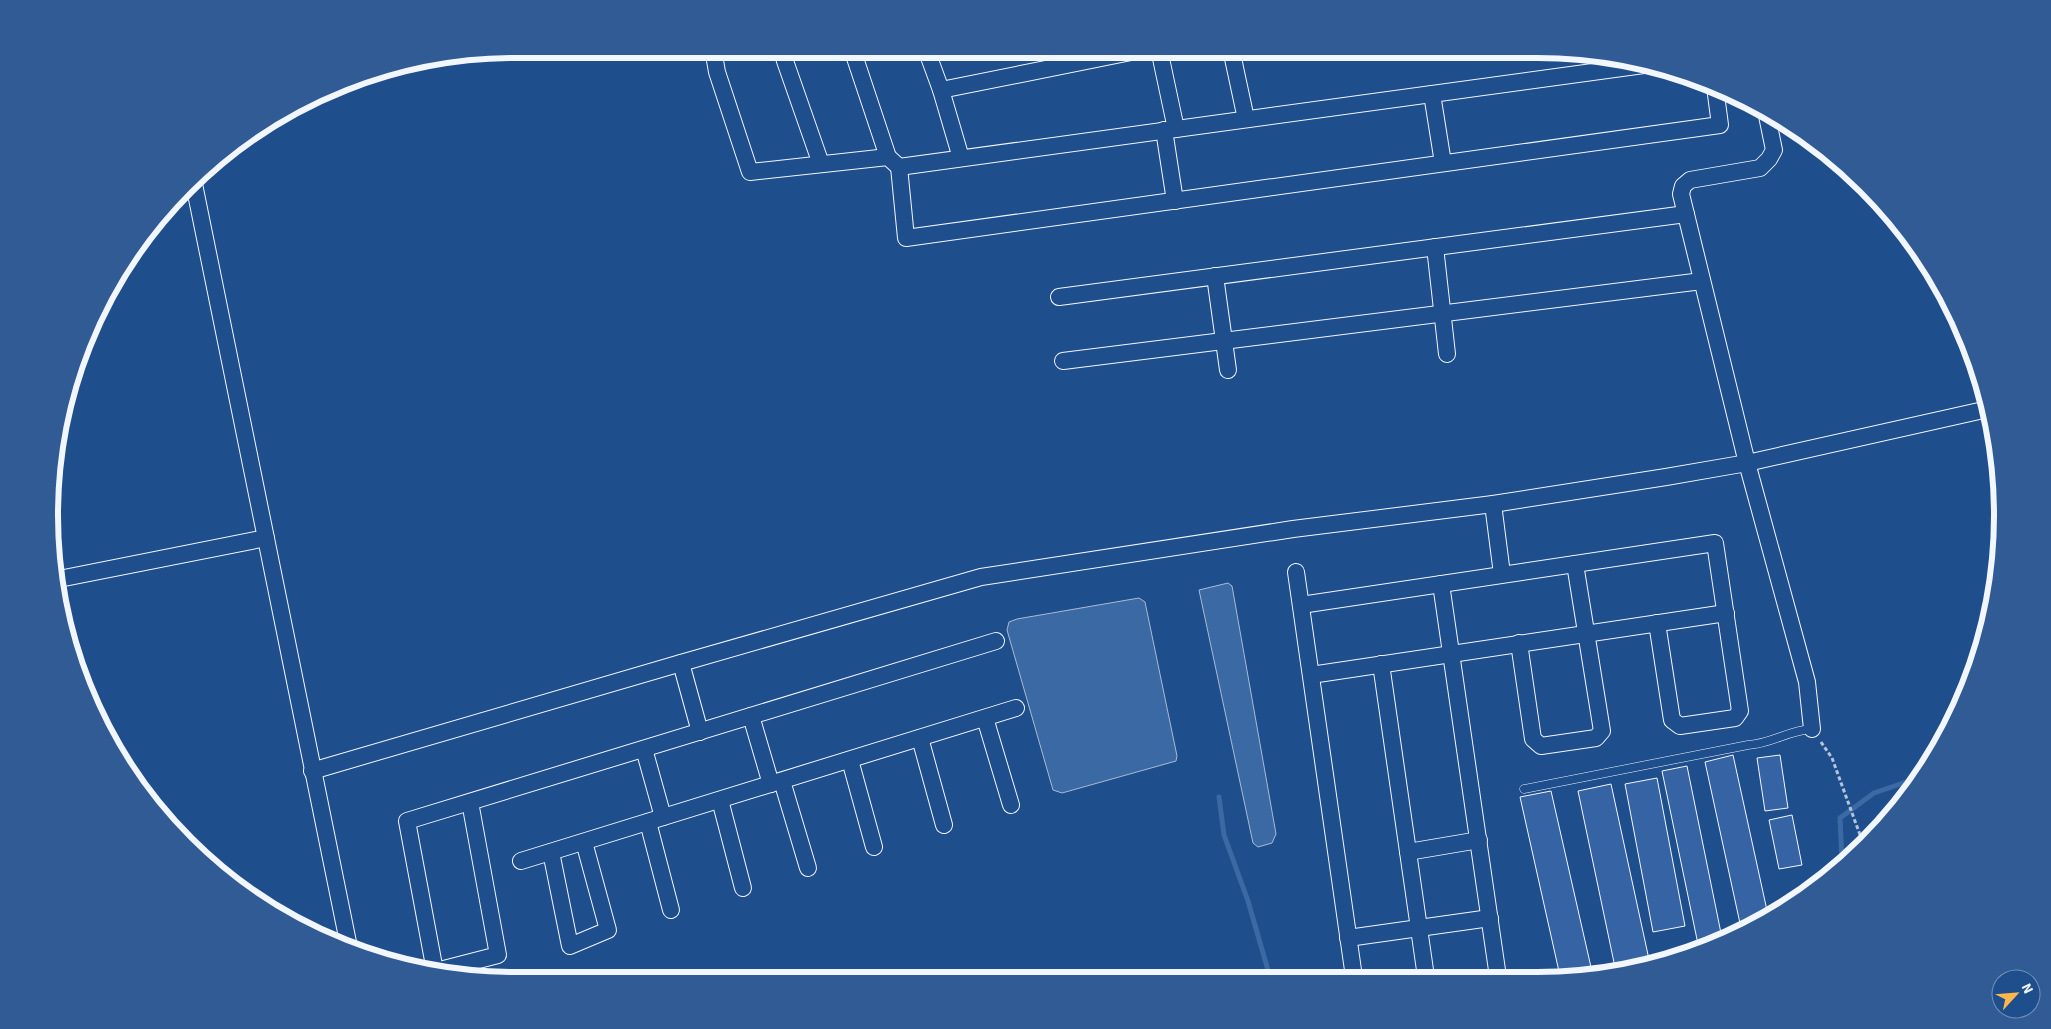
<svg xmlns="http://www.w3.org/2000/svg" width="2051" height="1029" font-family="'Source Sans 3',sans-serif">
  <rect width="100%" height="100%" fill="#1f4e8c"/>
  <g fill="#3b69a3" stroke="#a8bbd7">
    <polygon points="1228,583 1232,586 1276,834 1272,843 1258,847 1253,843 1199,590"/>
    <polygon points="1139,598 1145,602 1177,756 1176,761 1062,793 1053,790 1007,630 1009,622 1017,619"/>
  </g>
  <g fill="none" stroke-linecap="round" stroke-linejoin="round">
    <g stroke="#3b69a3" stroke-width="5">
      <polyline points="1219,797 1224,835 1248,901 1270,977"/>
      <polyline points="1842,861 1840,818 1874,793 1915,779"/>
    </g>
  </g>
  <g fill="#3563a3" stroke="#f2f6ff">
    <polygon points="1733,755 1768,915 1741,928 1705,762"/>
    <polygon points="1780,755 1788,808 1765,811 1757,758"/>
    <polygon points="1687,766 1722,938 1699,949 1662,771"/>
    <polygon points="1657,778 1685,926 1653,932 1625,784"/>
    <polygon points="1611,784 1650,964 1616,972 1578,791"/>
    <polygon points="1551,791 1593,976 1560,976 1520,797"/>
    <polygon points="1792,815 1802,865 1779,869 1769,820"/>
  </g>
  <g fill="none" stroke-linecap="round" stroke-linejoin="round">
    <defs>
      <path id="service" d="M1524,789L1748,745C1771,744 1789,730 1812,729"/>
      <g id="minor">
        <polyline points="713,49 717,72 750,172 888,157 899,167 1651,64"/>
        <polyline points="782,49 785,61 821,164"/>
        <polyline points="852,49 888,157"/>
        <polyline points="926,49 941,90 961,158"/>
        <polyline points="1159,49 1176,129"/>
        <polyline points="1231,49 1246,119"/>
        <polyline points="941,90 1146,49"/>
        <polyline points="1432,94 1443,163"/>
        <polyline points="1766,111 1774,150 1769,159 1760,168 1690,180 1683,186 1681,194 1747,463 1807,682 1812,729"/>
        <polyline points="1164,130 1175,201"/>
        <polyline points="899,167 906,238 1720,125 1715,87"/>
        <polyline points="194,184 349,947"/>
        <polyline points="1435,247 1447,354"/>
        <polyline points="1215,276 1228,370"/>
        <polyline points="1059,297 1686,214"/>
        <polyline points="1063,361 1702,281"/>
        <polyline points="1493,504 1502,574"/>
        <polyline points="1296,572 1354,977"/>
        <polyline points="54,580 266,538"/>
        <polyline points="1441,584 1498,977"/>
        <polyline points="1301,605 1715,543 1740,711 1735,718 1680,726 1672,720 1657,623"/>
        <polyline points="1519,643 1533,739 1541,746 1596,738 1602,731 1575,564"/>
        <polyline points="681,663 700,732"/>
        <polyline points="1381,664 1426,977"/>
        <polyline points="1311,675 1726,613"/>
        <polyline points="751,716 771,784"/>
        <polyline points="985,718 1011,805"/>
        <polyline points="920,738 944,825"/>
        <polyline points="644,749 663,817"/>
        <polyline points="850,760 874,847"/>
        <polyline points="312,771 681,663 981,577 1293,529 1493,504 1666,477 1747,463 1988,409"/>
        <polyline points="782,781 808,868"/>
        <polyline points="720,800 743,888"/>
        <polyline points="648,822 671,910"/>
        <polyline points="551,852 570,946 608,930 584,842"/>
        <polyline points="1408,852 1479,840"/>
        <polyline points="521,861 1016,708"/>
        <polyline points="1348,938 1490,918"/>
        <polyline points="435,971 407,821 996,641"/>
        <polyline points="436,971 498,955 470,802"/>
      </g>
    </defs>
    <use href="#service" stroke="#f2f6ff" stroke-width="9"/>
    <use href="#minor" stroke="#f2f6ff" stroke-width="18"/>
    <polyline stroke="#b3c4dc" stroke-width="3" stroke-dasharray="4 2.5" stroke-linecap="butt" points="1821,742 1832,758 1863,843"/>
    <use href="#service" stroke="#1f4e8c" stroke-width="8"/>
    <use href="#minor" stroke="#1f4e8c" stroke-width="16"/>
  </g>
  <path d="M0 0H2051V1029H0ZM515 58H1537A457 457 0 0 1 1994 515V515A457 457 0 0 1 1537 972H515A457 457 0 0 1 58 515V515A457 457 0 0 1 515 58Z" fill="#305b95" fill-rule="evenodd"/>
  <path fill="none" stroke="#f2f6ff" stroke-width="6" d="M515 58H1537A457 457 0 0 1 1994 515V515A457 457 0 0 1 1537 972H515A457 457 0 0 1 58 515V515A457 457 0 0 1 515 58Z"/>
  <g transform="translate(2016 994) rotate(64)"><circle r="24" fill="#1f4e8c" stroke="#7391ba"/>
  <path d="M0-4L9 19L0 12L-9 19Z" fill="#ffb74d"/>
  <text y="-8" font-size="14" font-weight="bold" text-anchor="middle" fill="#f2f6ff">N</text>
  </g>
</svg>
